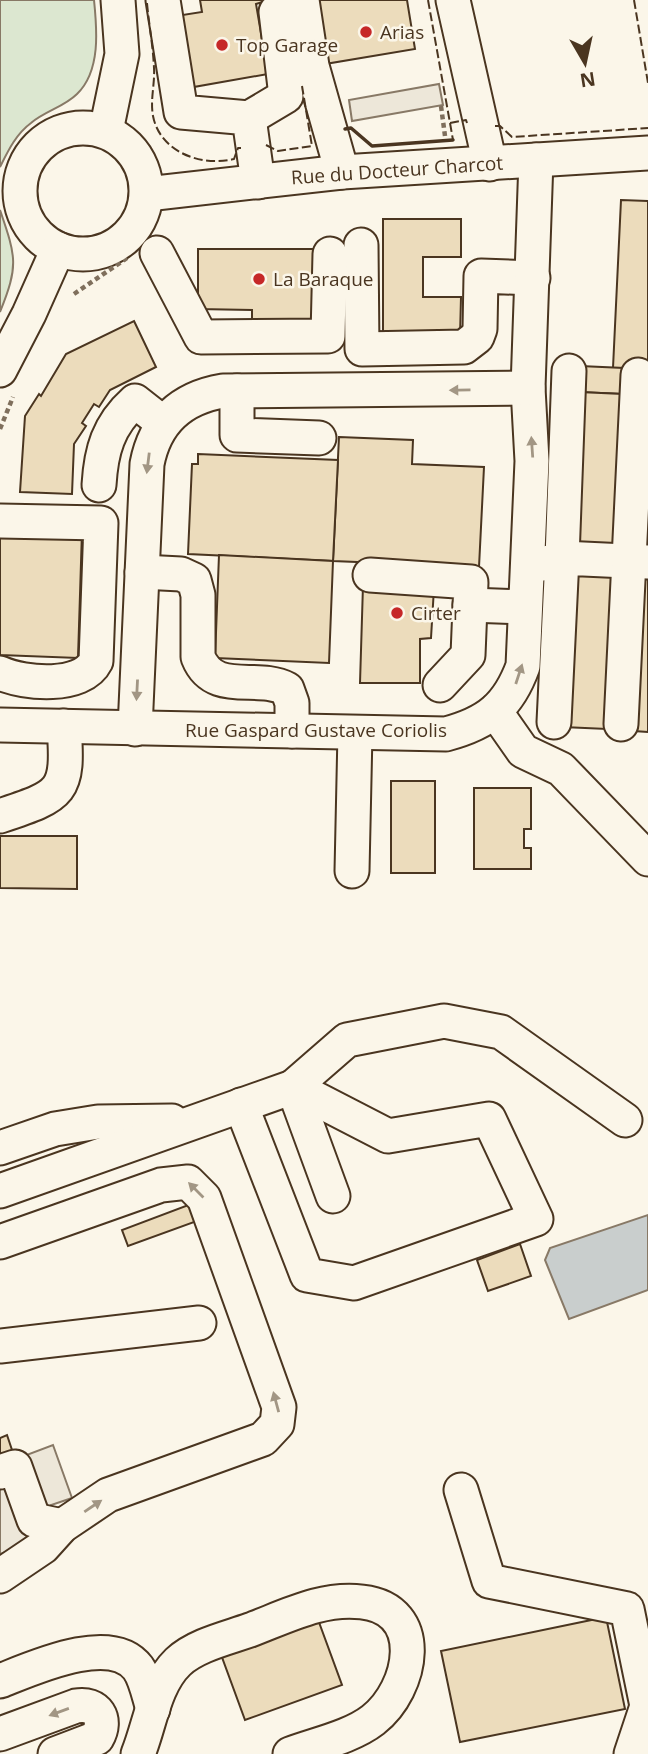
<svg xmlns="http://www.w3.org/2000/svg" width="648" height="1754" font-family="'Open Sans',sans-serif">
  <rect width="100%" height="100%" fill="#fbf6e9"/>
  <g fill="#dce7d0" stroke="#887966" stroke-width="2">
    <path d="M0,0H94C97,29 101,71 77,94C64,107 45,111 31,123C16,134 8,151 0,167Z"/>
    <path d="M0,210C16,257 19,265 0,312Z"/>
  </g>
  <g fill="#ede7d9" stroke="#887966" stroke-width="2">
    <polygon points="439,84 443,105 352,121 349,100"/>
    <polygon points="53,1445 72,1498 51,1505 27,1545 0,1554 0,1465"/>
  </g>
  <polygon fill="#c9cecd" stroke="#887966" stroke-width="2" points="648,1215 648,1290 569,1319 545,1260 550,1248"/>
  <g fill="#ecdcbc" stroke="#4a3520" stroke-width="2">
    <polygon points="200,0 269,0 256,4 268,74 188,88 176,16 202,12"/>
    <polygon points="314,0 407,0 415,49 325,64"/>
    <polygon points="621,200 648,201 648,369 613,368"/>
    <polygon points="383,219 461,219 461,257 423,257 423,297 461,297 460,336 383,335"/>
    <polygon points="198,249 320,249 320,322 252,321 252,310 198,309"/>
    <polygon points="134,321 156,367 110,390 99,407 94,404 82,423 86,426 74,444 72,494 20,492 25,416 39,394 41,396 66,354"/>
    <polygon points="580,366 624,368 623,394 579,392"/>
    <polygon points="579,392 623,394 616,550 572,548"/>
    <polygon points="339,437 413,440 412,464 484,467 479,567 333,561"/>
    <polygon points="198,454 338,460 333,561 188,554 192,464 198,464"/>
    <polygon points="0,528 82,531 78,658 0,655"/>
    <polygon points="219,555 333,561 329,663 215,658"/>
    <polygon points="571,569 615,571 607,729 563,727"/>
    <polygon points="642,572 648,572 648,732 634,731"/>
    <polygon points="363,585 434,588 431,638 420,639 420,683 360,683"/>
    <rect x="391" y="781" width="44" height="92"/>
    <polygon points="474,788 531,788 531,829 524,829 524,848 531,848 531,869 474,869"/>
    <polygon points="0,836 77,836 77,889 0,888"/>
    <polygon points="191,1204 197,1221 128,1246 122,1230"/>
    <polygon points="520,1244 531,1276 488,1291 477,1260"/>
    <polygon points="7,1435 13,1453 0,1458 0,1438"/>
    <polygon points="309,1595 342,1685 245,1720 212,1630"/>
    <polygon points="606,1617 625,1709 460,1742 441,1651"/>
  </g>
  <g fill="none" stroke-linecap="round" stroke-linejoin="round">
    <defs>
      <g id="minor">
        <polyline points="163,0 181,112 249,118 258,182"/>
        <polyline points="302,0 312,66 342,172"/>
        <polyline points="453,0 490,164"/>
        <polyline points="249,118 286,96 276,12"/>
        <circle cx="83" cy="191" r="63"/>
        <polyline points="106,131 122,54 118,0"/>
        <polyline points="147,194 342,172 648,153"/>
        <polyline points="361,245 362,349 464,347 477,337 480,329 481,276 533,278"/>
        <polyline points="157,253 201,337 328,336 330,254"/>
        <polyline points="0,370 29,314 58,249"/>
        <polyline points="237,391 237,435 319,438"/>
        <path d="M99,485C101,451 108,425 135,401L163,423"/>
        <path d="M0,521L101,523L96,661C82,689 25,684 0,673"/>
        <polyline points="543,564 562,558 569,371"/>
        <path d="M142,572L181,574L194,580L198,595V657C214,697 257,673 287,689L292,703V731"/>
        <polyline points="370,575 471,582 468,655 440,685"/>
        <polyline points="470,605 525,607"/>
        <polyline points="495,711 523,751 561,769 648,859"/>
        <polyline points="554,722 562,558 648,562"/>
        <polyline points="621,724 638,375"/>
        <path d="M0,725L446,734C487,723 508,707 523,666L532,461L528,388L536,160"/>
        <path d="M135,729L147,464C155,422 181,398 223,391L528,388"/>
        <path d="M0,816C63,795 69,793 64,726"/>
        <polyline points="352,871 355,733"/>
        <polyline points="241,1105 307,1275 354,1283 536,1219 489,1119 388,1136 293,1087 347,1040 444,1021 501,1032 625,1120"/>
        <polyline points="0,1148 55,1129 98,1122 172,1121"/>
        <polyline points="0,1191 293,1087 333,1196"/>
        <polyline points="0,1242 161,1185 188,1182 204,1198 279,1407 277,1424 263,1439 108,1495 62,1526 43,1547 0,1576"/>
        <polyline points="0,1346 199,1323"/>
        <polyline points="0,1472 15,1467 34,1520 62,1526"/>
        <polyline points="461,1490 489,1581 627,1609 647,1706 631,1754"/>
        <path d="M0,1681C33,1668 111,1632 138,1668C146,1679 149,1697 153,1709"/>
        <path d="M0,1734L76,1706C97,1702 108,1719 97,1738L55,1754"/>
        <path d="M138,1754C150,1725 154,1685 178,1662C196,1645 228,1638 250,1630C287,1616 323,1597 362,1602C428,1609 413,1689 373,1720C351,1737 317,1744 290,1754"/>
      </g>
    </defs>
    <use href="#minor" stroke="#4a3520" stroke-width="37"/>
    <g stroke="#7f6f5c" stroke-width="4.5" stroke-dasharray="5 3.5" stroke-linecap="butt">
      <polyline points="441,106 445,136"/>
      <polyline points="74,294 127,258"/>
      <polyline points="0,429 13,397"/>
    </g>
    <use href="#minor" stroke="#fbf6e9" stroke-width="33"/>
    <g stroke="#4a3520" stroke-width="2" stroke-dasharray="9 3.5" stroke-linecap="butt">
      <polyline points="428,0 450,123 466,120 467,123"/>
      <polyline points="634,0 648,83"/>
      <path d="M147,3C149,25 153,46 154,68C155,84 150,100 153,116C160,152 201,167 234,159L238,148H241"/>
      <polyline points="450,123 453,140"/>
      <polyline points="495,126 500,126 512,137 648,128"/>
      <polyline points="266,145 278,151 312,146 302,86"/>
    </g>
    <polyline stroke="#4a3520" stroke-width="3.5" points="345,129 351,128 372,146 453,140"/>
  </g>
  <defs><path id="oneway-solid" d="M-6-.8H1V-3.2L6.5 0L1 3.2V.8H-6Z" transform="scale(1.75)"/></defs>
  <g fill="#a29684">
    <use href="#oneway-solid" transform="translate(460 390) rotate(179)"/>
    <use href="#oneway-solid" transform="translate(532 447) rotate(-94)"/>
    <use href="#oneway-solid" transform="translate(148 463) rotate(97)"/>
    <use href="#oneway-solid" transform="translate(519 674) rotate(-72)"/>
    <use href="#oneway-solid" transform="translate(137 690) rotate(93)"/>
    <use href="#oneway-solid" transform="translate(196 1190) rotate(-135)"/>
    <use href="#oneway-solid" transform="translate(276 1402) rotate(-105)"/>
    <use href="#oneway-solid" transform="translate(93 1506) rotate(-34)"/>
    <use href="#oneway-solid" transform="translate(59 1712) rotate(160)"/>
  </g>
  <g fill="#c62828" stroke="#fbf6e9" stroke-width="2.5">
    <circle cx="366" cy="32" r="7"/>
    <circle cx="222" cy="45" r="7"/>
    <circle cx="259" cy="279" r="7"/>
    <circle cx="397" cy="613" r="7"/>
  </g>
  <g text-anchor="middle" stroke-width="5" stroke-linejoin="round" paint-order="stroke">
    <g font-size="19" fill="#4a3520" stroke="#fbf6e9" text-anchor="start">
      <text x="380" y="39">Arias</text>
      <text x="236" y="52">Top Garage</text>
      <text x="273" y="286">La Baraque</text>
      <text x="411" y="620">Cirter</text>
    </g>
    <g font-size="19" fill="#4a3520" stroke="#fbf6e9">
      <text transform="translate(397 170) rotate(-4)" y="7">Rue du Docteur Charcot</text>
      <text x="316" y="737">Rue Gaspard Gustave Coriolis</text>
    </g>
  </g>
  <g transform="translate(585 63) rotate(171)" stroke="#fbf6e9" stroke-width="5" paint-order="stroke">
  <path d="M0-5L12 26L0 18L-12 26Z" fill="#4a3520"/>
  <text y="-10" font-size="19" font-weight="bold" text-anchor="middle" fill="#4a3520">N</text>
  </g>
</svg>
